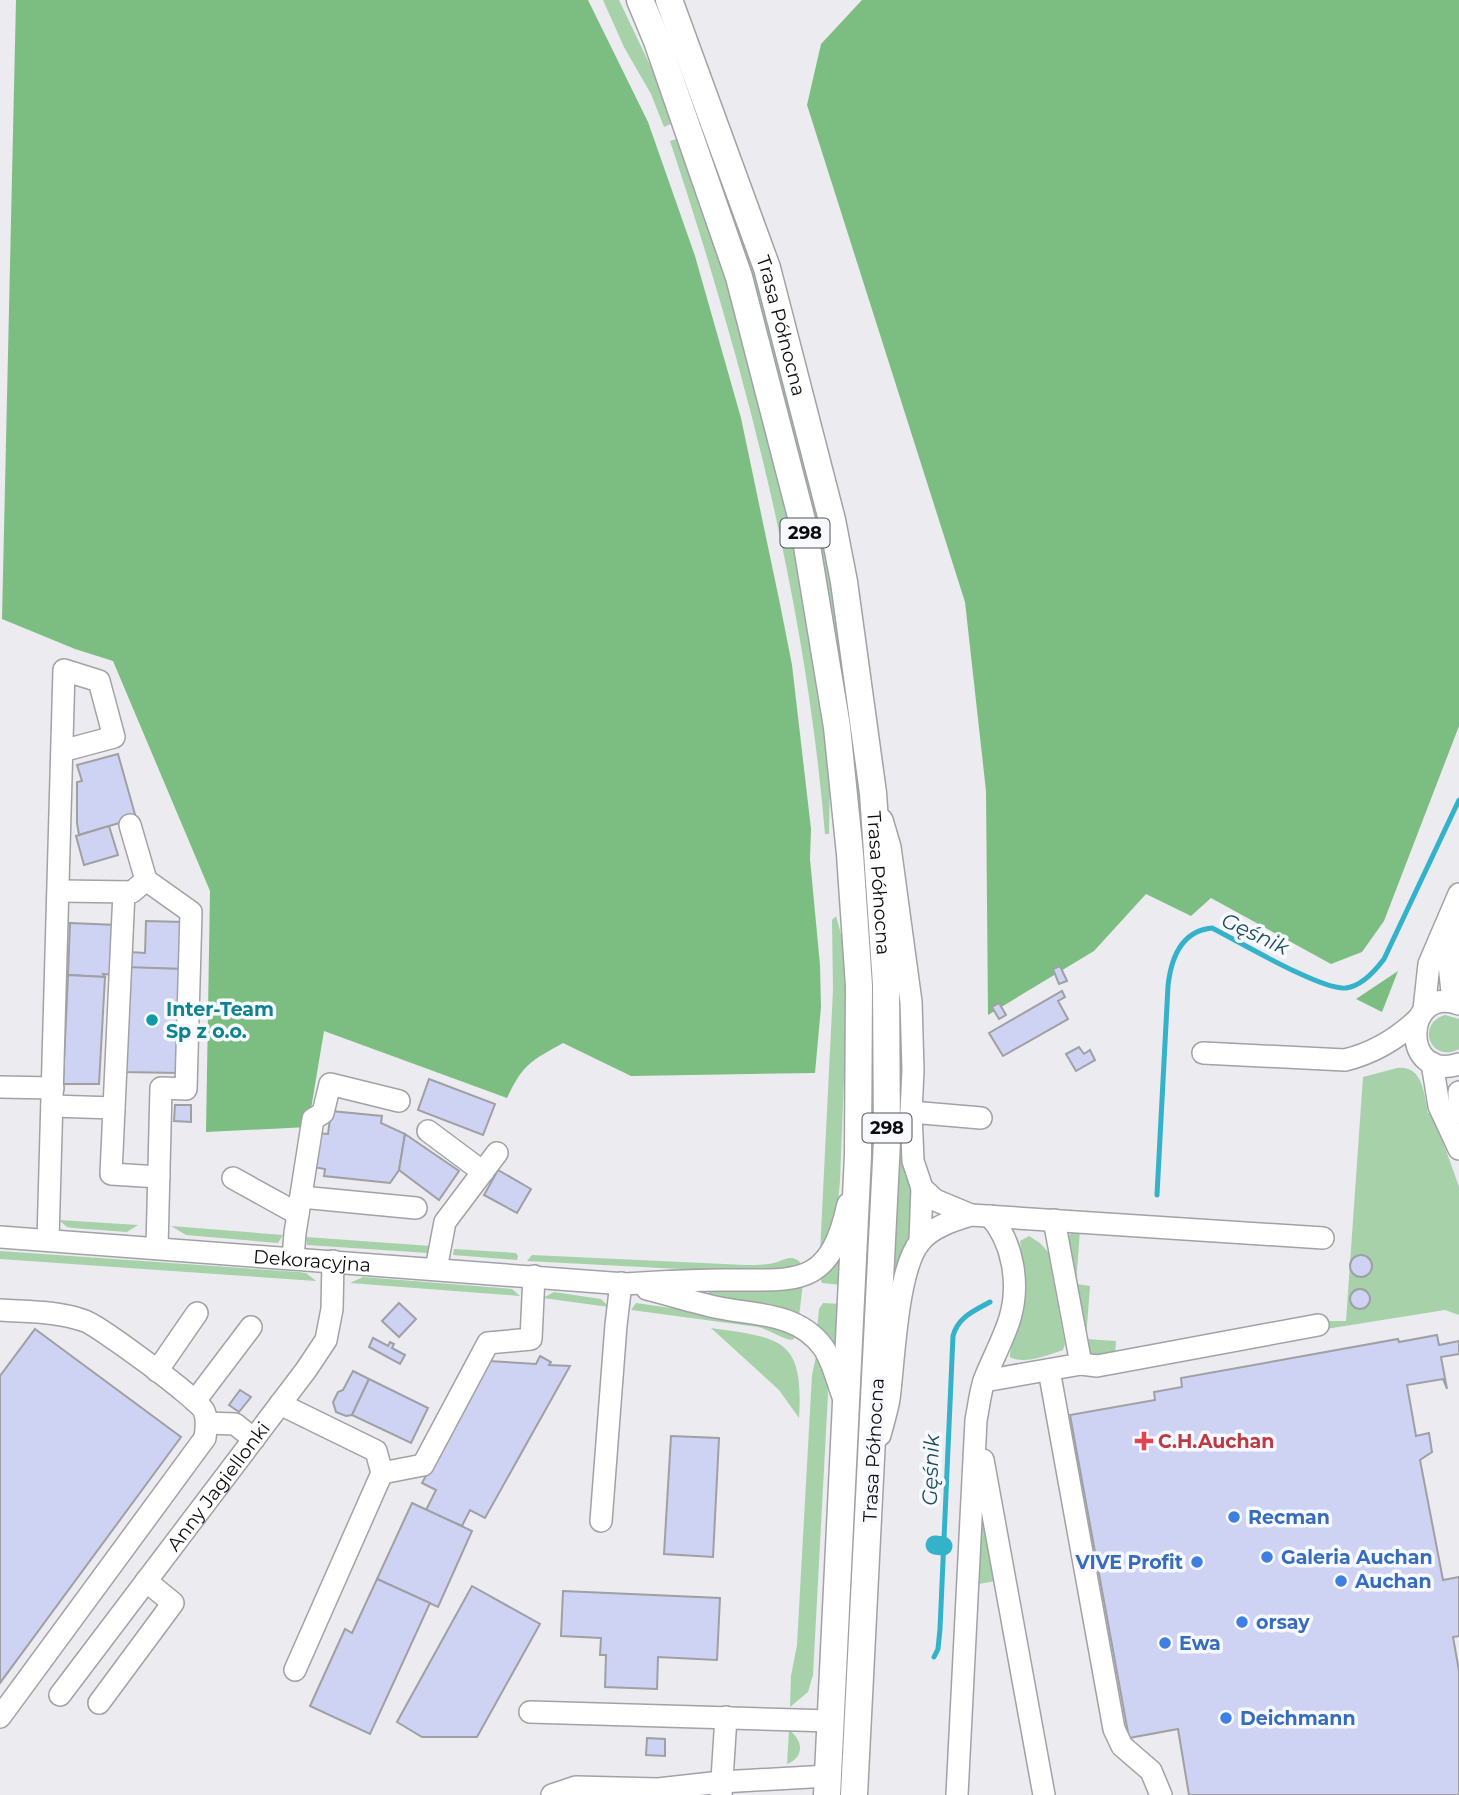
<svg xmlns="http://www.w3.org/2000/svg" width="1459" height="1795" font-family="Montserrat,sans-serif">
  <rect width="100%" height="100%" fill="#ebebf0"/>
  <g fill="#a7d1a9">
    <polygon points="603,0 619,0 659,84 673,123 664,127 651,94 624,47"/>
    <polygon points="651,0 658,0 743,228 824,541 850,701 870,888 876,1086 870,1286 863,1286 841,682"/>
    <path d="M680,138L744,325L807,597L830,776L829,834H825C805,596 745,367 670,141Z"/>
    <polygon points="836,916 847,956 847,1002 840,1181 836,1224 820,1253 833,990 832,920"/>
    <polygon points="896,929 915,1201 914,1235 899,1288 890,1287"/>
    <path d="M1445,1015L1459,1019V1049C1431,1064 1415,1024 1445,1015Z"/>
    <path d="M1397,1068C1423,1065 1424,1094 1428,1113H1433L1459,1187V1315L1445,1310L1326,1329V1321H1346L1363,1077Z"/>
    <polygon points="59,1220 138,1225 127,1232 73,1228 67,1227"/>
    <polygon points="171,1226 283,1235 278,1243 186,1235"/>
    <polygon points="1080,1230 1076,1284 1090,1286 1086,1339 1116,1341 1115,1356 1089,1356 1065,1240 1073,1231"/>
    <path d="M1029,1236L1040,1243L1048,1252L1065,1344L1063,1350C1049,1355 1023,1365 1010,1357C1009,1347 1023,1318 1025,1303C1029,1278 1022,1264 1020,1241Z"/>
    <polygon points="306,1237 431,1246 428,1253 307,1245"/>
    <polygon points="454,1249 516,1253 518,1256 517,1260 453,1255"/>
    <polygon points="0,1251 298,1272 306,1273 316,1281 0,1259"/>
    <polygon points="840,1252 842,1285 822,1283 819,1274"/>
    <path d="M532,1255L745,1265C753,1265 761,1265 768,1264C783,1263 792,1250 803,1266L776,1274L527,1261Z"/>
    <polygon points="363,1277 512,1289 520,1296 350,1283"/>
    <polygon points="803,1283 799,1317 712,1299 708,1295 710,1289"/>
    <polygon points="554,1292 601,1299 609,1307 543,1298"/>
    <path d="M636,1303L762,1321L797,1336L792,1340C780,1338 770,1330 758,1327L631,1310Z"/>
    <polygon points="823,1303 841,1304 838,1354 817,1330 819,1309"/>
    <polygon points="862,1305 869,1306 844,1795 837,1795"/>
    <path d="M711,1328C781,1338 804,1338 799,1418L779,1390Z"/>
    <polygon points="817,1352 827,1383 828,1394 813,1675 808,1692 790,1707 791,1676 797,1645 812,1375"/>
    <polygon points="980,1517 984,1519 996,1581 973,1585"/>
    <path d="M789,1730C803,1740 805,1757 787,1764Z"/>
  </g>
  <g fill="#7cbe81">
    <path d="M16,0H588L648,122L695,256L741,418L780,604L792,665L811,829L810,859L820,965L821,1007L815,1073L631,1076L563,1043C531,1061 523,1064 507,1098L324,1031L308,1127L206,1132L210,891L113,661L75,649L2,619Z"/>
    <polygon points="862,0 1459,0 1459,726 1384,921 1362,952 1331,964 1211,898 1191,916 1146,894 1094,951 988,1015 986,791 965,602 807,105 821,44"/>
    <polygon points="1398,971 1382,1012 1356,999"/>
  </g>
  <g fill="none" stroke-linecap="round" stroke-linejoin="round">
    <g stroke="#34b2c9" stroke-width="5">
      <path d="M1157,1195L1168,986C1171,958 1181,931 1212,928C1238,941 1322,991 1346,988C1362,986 1375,971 1384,959L1459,800"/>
      <path d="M934,1657L938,1649L940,1629L953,1336C958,1317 974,1311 990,1302"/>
    </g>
    <polyline stroke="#34b2c9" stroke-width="19" points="935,1545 943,1546"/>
  </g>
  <g fill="#cfd3f3" stroke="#9fa0a4" stroke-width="2">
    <polygon points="118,754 136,818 79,835 77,823 77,782 82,781 77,765"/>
    <polygon points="109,826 118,855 84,865 76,836"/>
    <polygon points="146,921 183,922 182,969 130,968 130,952 145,953"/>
    <polygon points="70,923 117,925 115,975 103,974 105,977 68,975"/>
    <polygon points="1060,966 1067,981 1059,984 1053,969"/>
    <polygon points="126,967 182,969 179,1073 123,1072"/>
    <polygon points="68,975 105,977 99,1084 63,1084"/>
    <polygon points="1062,991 1065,997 1058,1001 1068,1019 1003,1056 989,1033"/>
    <polygon points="999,1003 1006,1015 999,1019 992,1007"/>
    <polygon points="1079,1047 1084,1054 1090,1050 1095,1060 1076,1071 1066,1054"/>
    <polygon points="429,1079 495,1104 483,1135 418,1110"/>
    <polygon points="175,1105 191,1105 191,1122 174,1121"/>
    <polygon points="331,1111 382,1116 381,1123 405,1134 399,1170 390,1183 324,1176 325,1169 313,1167 316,1133 328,1134"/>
    <polygon points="405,1134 459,1171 439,1200 399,1170"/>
    <polygon points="498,1170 531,1189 517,1213 484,1195"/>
    <circle cx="1361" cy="1266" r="11"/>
    <circle cx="1360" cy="1299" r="10"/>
    <polygon points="399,1303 416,1319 399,1337 382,1321"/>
    <polygon points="35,1329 181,1437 0,1683 0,1376"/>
    <polygon points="1437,1335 1439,1345 1459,1341 1459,1354 1441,1357 1447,1389 1443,1379 1407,1385 1416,1436 1429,1433 1432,1452 1420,1460 1443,1580 1459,1577 1459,1636 1453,1637 1459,1671 1459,1795 1189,1795 1178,1729 1129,1738 1070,1415 1155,1400 1154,1392 1182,1387 1181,1378 1398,1339 1399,1342"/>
    <polygon points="373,1338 388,1346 390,1342 394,1344 392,1348 405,1355 400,1364 369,1347"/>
    <polygon points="540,1356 551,1362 549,1365 570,1366 485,1518 470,1510 462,1526 426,1510 436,1490 422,1483 489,1361 536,1364"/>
    <polygon points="353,1371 369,1379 352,1415 346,1416 336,1412 333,1402 338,1392 343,1390"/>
    <polygon points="369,1379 428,1408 411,1443 352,1415"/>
    <polygon points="240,1390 251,1397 239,1412 229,1405"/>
    <polygon points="671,1436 719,1438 713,1557 664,1554"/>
    <polygon points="412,1503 472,1531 438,1607 377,1579"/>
    <polygon points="377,1579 430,1603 370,1734 310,1706 345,1629 352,1633"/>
    <polygon points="472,1586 540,1624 477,1737 422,1737 397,1722"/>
    <polygon points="563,1591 720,1598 717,1660 658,1657 657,1689 605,1687 606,1655 600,1655 601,1638 561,1636"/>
    <polygon points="647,1738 665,1739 665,1756 646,1755"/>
  </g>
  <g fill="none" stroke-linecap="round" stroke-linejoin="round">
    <defs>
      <g id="minor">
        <polyline points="882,820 890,847 911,1002 913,1070 911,1112 913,1161 922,1188 935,1200 971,1215 1323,1238"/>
        <polyline points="146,880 191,912 186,1089 161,1088 157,1248"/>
        <polyline points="60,891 132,892 146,880 130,825"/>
        <polyline points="1453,1001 1449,964 1454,923"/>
        <path d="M1459,1004C1403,984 1400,1083 1459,1064"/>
        <polyline points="1424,1010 1429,964 1459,894"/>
        <path d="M1203,1053L1345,1060C1374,1053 1397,1039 1418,1019"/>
        <polyline points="1432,1063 1439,1106 1459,1149"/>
        <polyline points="0,1087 53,1088"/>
        <polyline points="1459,1092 1459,1113"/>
        <polyline points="52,1106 114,1108 111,1174 159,1177"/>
        <polyline points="114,1108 124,892"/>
        <polyline points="911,1112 981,1118"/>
        <polyline points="428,1131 483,1172"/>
        <polyline points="233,1178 298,1214"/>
        <polyline points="301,1197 416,1208"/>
        <polyline points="1054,1220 1081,1364"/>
        <path id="s1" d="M0,1237L625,1284C657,1282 690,1280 723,1280C795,1279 829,1291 848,1204"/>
        <path d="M48,1240C55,1050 60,860 64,670L99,681L114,737L62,751"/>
        <polyline points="920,1240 922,1188"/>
        <polyline points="293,1258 295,1233 313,1119 323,1113 330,1084 399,1101"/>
        <polyline points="436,1269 445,1222 497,1153"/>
        <path d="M647,1289C671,1295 696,1303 720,1308C756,1315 798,1313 823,1347C833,1361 838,1385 845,1402"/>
        <path d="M0,1310C28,1312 58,1311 85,1321C99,1326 199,1399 204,1411C208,1420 206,1429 205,1438L0,1717"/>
        <polyline points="1049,1370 1114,1729 1122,1746 1151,1771 1161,1795"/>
        <polyline points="157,1371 197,1313"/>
        <polyline points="984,1381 1081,1364 1097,1366 1318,1325"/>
        <polyline points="195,1401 251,1327"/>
        <polyline points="280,1404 376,1451 382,1473 295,1670"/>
        <polyline points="207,1423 235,1424 254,1439"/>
        <path d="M880,1435C883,1423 887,1411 889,1399C894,1361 897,1269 920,1242C931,1227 955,1220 971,1215"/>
        <polyline points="983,1460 1044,1795"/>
        <polyline points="382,1473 423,1465 488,1343 531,1339 534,1276"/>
        <polyline points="601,1521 616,1325 621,1283"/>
        <path id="s2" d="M60,1695L306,1370L326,1340L332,1309L333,1261"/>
        <polyline points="99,1703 173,1603 146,1581"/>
        <polyline points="530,1712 831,1721"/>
        <polyline points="552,1795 576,1787 658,1789 721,1782 828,1776"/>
        <polyline points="721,1795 726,1717"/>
        <path d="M957,1795L976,1420C979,1406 980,1391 985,1378C993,1358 1004,1338 1010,1318C1020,1284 1013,1242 990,1216"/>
      </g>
      <g id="major">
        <polyline points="640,0 657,41 739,277 804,528 837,727 850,854 859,986 858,1155 827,1795"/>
        <path id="s3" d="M669,0L767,268L832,520L844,582L873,793L886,984L887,1141L854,1795"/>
      </g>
    </defs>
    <use href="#minor" stroke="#a1a2a7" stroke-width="24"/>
    <use href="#major" stroke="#a1a2a7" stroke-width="29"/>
    <use href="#minor" stroke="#fff" stroke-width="21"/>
    <use href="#major" stroke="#fff" stroke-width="26"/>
  </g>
  <circle fill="#0f9aa8" stroke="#f8f9fe" stroke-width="2.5" cx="152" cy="1020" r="7"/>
  <path fill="#e0444e" stroke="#f8f9fe" stroke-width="2.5" d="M1140.5 1430.5h7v7h7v7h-7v7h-7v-7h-7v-7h7z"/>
  <g fill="#3f7fe0" stroke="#f8f9fe" stroke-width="2.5">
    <circle cx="1234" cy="1517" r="7"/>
    <circle cx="1267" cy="1557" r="7"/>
    <circle cx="1197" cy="1562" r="7"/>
    <circle cx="1341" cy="1581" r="7"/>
    <circle cx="1242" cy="1622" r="7"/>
    <circle cx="1165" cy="1643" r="7"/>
    <circle cx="1226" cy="1718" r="7"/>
  </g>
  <g text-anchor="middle" stroke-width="7" stroke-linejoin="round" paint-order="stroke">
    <g fill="#f8f9fe" stroke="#535356" stroke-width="2">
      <rect x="780.5" y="518.5" width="49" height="29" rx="5"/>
      <rect x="862.5" y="1113.5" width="49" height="29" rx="5"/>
    </g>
    <g font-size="18" font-weight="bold" fill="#0c0c0e">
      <text x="805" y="539">298</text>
      <text x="887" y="1134">298</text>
    </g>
    <g font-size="19" fill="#0c0c0e" stroke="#f8f9fe">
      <text dy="7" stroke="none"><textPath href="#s3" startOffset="345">Trasa Północna</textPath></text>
      <text dy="7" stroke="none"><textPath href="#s3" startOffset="912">Trasa Północna</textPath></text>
      <text dy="7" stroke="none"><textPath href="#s1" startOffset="313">Dekoracyjna</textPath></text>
      <text transform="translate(873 1450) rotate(-87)" y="7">Trasa Północna</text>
      <text dy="7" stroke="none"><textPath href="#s2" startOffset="262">Anny Jagiellonki</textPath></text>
    </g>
    <g font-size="19" font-weight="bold" fill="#0d838f" stroke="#f8f9fe" text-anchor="start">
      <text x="166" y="1016">Inter-Team<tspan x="166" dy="22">Sp z o.o.</tspan></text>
    </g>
    <g font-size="19" font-weight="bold" fill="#be3a42" stroke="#f8f9fe" text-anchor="start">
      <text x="1158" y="1448">C.H.Auchan</text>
    </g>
    <g font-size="19" font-weight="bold" fill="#366cbe" stroke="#f8f9fe" text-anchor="start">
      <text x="1248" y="1524">Recman</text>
      <text x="1281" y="1564">Galeria Auchan</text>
      <text x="1183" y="1569" text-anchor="end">VIVE Profit</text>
      <text x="1355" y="1588">Auchan</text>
      <text x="1256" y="1629">orsay</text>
      <text x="1179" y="1650">Ewa</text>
      <text x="1240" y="1725">Deichmann</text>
    </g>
    <g font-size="21" font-style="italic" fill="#1b4f59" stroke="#f8f9fe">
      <text transform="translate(1255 934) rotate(25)" y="7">Gęśnik</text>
      <text transform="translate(931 1470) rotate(-88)" y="7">Gęśnik</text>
    </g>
  </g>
</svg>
